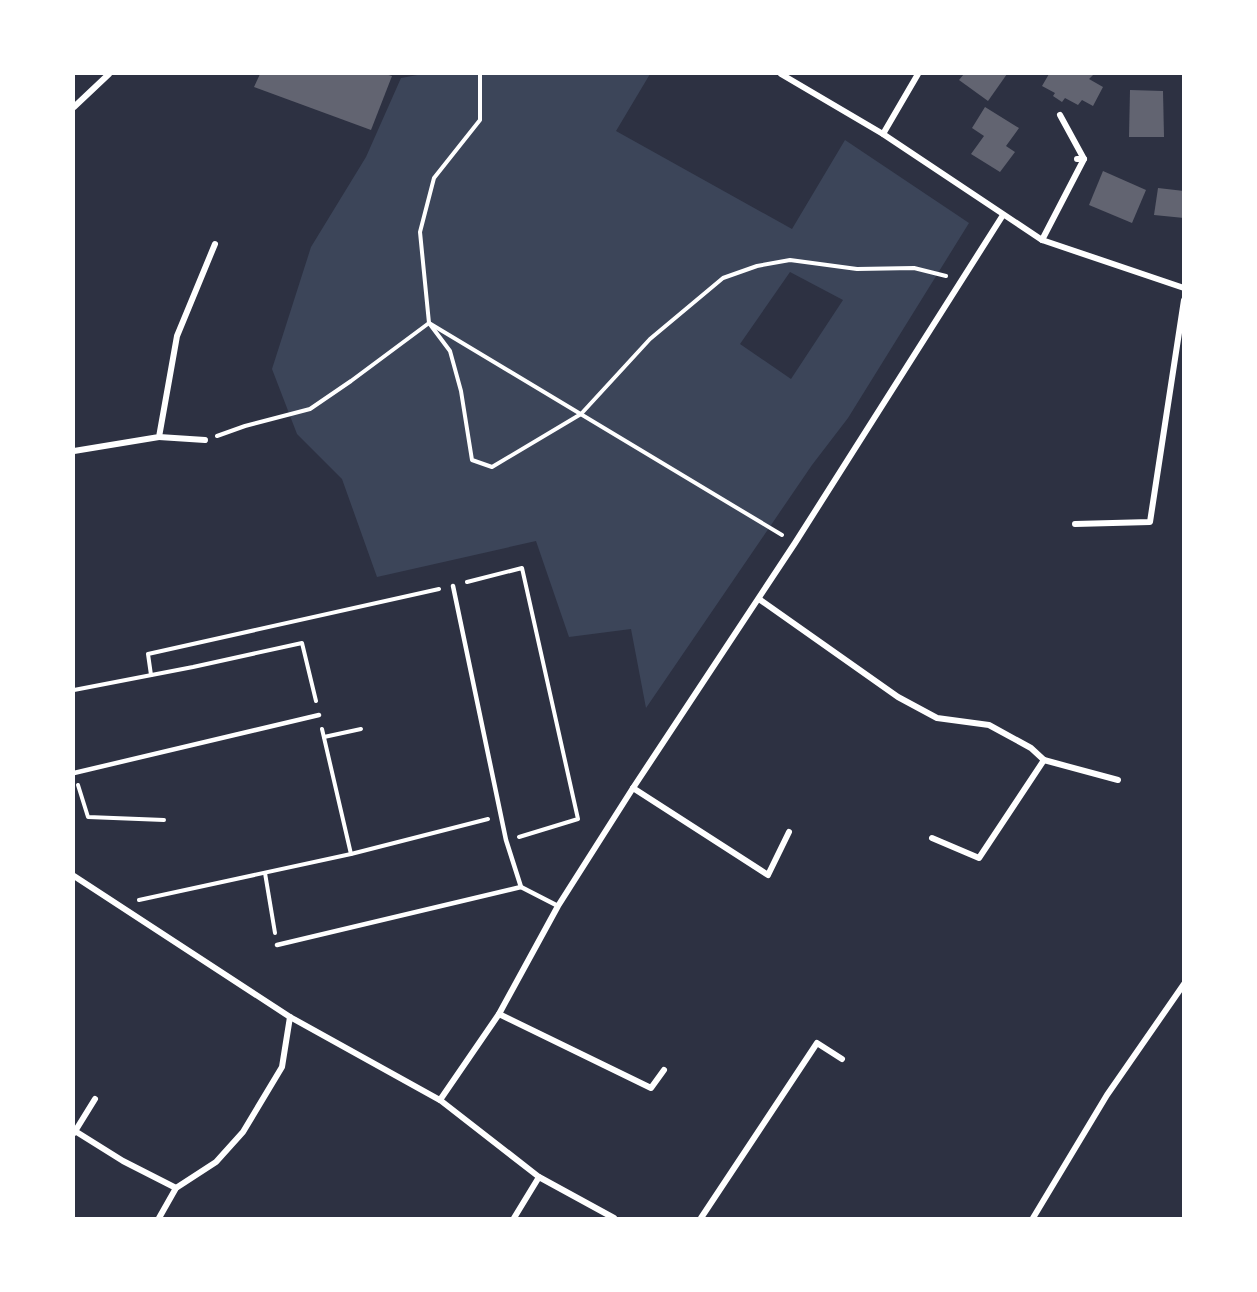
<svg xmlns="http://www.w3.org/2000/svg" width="1257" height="1292" font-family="'Sofia Sans Condensed',sans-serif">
  <rect width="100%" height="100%" fill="#2d3142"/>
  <path fill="#3c4559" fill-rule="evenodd" d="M423,74H650L616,131L792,229L845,140L969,223L848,418L812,465L646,708L631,629L569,637L536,541L377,577L342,479L297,434L272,369L311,247L366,157L401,78ZM790,272L843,300L791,379L740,344Z"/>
  <g fill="#626471">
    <polygon points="260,74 385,74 392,76 371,130 254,87"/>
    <polygon points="964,74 1007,74 988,101 959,80"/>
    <polygon points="1049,74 1094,74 1089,79 1103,87 1093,106 1082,100 1078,105 1065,98 1062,102 1053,96 1055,93 1042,86"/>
    <polygon points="1130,90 1163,91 1164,137 1129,137"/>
    <polygon points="985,107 1019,128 1006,146 1015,152 1000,172 971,154 984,136 972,128"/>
    <polygon points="1103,171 1146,190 1132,223 1089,205"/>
    <polygon points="1158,188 1184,191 1184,218 1154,215"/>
  </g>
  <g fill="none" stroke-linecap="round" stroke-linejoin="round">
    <g stroke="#fff" stroke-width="4">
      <polyline points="480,74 480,120 434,178 420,232 429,323 450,351 461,391 472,460 492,467 581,414 650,339 723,278 757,266 790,260 857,269 914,268 946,276"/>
      <polyline points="217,436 245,426 310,409 351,381 429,323 782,535"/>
      <polyline points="467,582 522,568 578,819 519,837"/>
      <polyline points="151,675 148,654 439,589"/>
      <polyline points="74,690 193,667 302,643 316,701"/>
      <polyline points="322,729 351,854"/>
      <polyline points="324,737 361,729"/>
      <polyline points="78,785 88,817 164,820"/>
      <polyline points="265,873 275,933"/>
      <polyline points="139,900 351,854 488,819"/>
    </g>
    <g stroke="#fff" stroke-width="4.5">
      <polyline points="453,586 506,840 521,887 558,906"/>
      <polyline points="74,773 319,715"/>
      <polyline points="277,945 521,887"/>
    </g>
    <g stroke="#fff" stroke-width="6">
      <polyline points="781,74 883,134 1042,240 1184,288"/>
      <polyline points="74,107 109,74"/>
      <polyline points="1060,115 1084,159"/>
      <polyline points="883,134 918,74"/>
      <polyline points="1042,240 1084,159 1077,159"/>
      <polyline points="159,437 205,440"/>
      <polyline points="74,451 159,437 177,336 215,244"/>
      <polyline points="1075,524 1150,522 1184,300"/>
      <polyline points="759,599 898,697 937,718 989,725 1031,748 1044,760 979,858 932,838"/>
      <polyline points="1044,760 1118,780"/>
      <polyline points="633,788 768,875 789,832"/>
      <polyline points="74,876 290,1017 440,1100 539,1177 614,1218"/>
      <polyline points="499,1014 651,1088 664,1070"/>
      <polyline points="440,1100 499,1014 558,906 633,788 795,543 1003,215"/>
      <polyline points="75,1131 123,1161 176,1188"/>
      <polyline points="74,1133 95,1099"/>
      <polyline points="159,1218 176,1188 216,1162 243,1132 282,1067 290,1017"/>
      <polyline points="514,1218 539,1177"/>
      <polyline points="701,1218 817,1043 842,1059"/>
      <polyline points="1033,1218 1107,1095 1184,984"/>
    </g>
  </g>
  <rect width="1257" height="1292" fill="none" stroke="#ffffff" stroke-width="150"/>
</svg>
